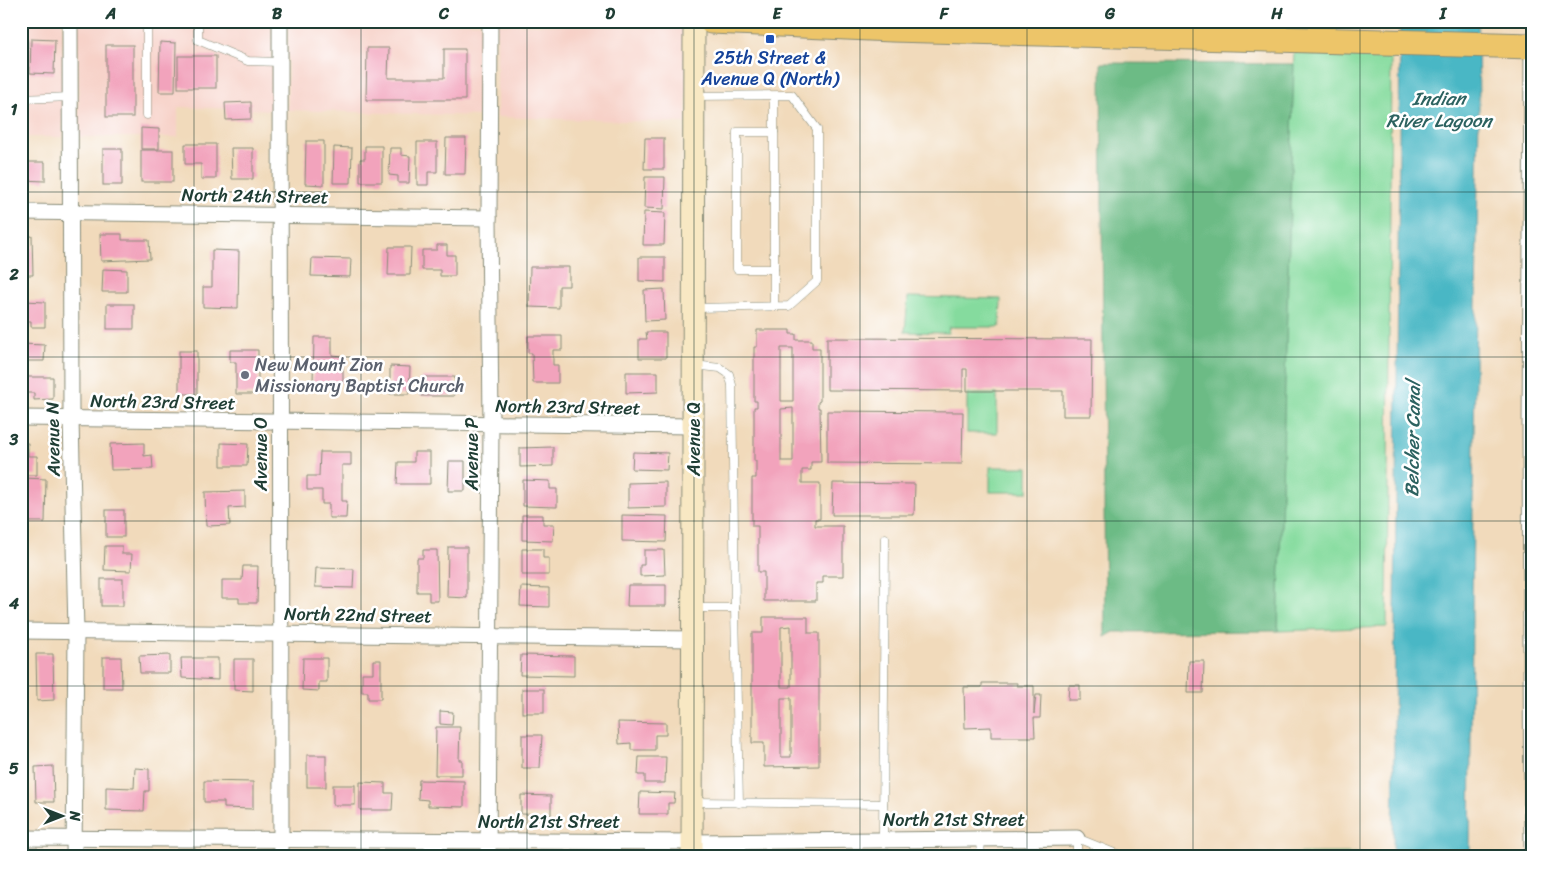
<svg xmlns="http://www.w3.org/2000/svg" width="1554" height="878" font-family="Sriracha,sans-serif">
  <rect width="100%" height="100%" fill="#fff"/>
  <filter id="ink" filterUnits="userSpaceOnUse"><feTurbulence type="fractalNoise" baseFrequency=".02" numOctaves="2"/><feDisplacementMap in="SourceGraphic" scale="10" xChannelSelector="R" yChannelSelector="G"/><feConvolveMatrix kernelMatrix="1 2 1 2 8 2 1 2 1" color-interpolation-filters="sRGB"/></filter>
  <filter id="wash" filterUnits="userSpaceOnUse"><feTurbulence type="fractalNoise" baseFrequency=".0096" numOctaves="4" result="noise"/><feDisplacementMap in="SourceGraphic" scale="20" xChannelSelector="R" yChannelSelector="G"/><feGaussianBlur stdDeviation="1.12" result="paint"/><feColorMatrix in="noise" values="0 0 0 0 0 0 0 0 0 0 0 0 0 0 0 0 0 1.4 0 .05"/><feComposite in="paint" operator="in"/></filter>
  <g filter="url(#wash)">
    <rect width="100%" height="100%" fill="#f1dabb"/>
    <g fill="#f7d1c8">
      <polygon points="21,21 62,21 63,137 21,137"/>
      <polygon points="78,21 272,21 272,110 178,107 178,137 79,137"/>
      <polygon points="288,21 481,23 481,116 288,110"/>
      <polygon points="497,24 686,28 686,123 497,117"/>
    </g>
    <g fill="#85db9e" stroke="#528c69">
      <polygon points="1294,46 1391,49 1387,627 1278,631"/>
      <polygon points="908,297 1001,299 1000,327 949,327 948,333 905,332"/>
      <rect x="967" y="394" width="30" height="39"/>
      <rect x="990" y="467" width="38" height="25"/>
      <polygon points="1385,853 1385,857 1148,857 1148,854"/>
    </g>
    <polygon fill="#6cbb85" stroke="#467c5c" points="1101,63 1294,64 1278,631 1114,632 1105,637"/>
    <polygon fill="#4ab7c5" stroke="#347a7c" points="1400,21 1478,21 1479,110 1473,505 1470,857 1393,857"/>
    <g id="blocks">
      <g fill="#f2a3bc" fill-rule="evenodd">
        <polygon points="31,39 55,40 54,74 30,73"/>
        <polygon points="160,42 176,43 175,92 159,92"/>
        <rect x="106" y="45" width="27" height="72"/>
        <polygon points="367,48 389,48 388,78 444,78 444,49 465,49 465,100 366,100"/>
        <rect x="178" y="56" width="38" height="32"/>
        <polygon points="251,102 251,119 226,120 225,103"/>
        <polygon points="141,128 159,129 159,149 141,149"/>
        <polygon points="446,138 466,138 465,174 445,174"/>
        <polygon points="645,138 664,138 664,169 644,169"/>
        <polygon points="306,141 324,141 324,185 305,184"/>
        <polygon points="417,142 437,142 437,172 428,172 428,185 417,185"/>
        <polygon points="185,144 216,144 216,179 201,179 201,164 185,164"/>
        <polygon points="365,146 382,146 382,182 360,182 360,159 365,159"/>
        <polygon points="334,147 352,148 351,183 333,183"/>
        <polygon points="231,148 253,148 253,179 232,179"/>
        <polygon points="390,148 401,148 401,155 410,156 409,183 398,183 398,176 389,175"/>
        <rect x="103" y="149" width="19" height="36"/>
        <rect x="141" y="150" width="32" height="32"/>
        <polygon points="21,162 45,162 45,181 21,180"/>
        <polygon points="645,177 665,177 664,209 644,208"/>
        <polygon points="644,212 665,213 664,245 643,245"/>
        <polygon points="100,234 122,234 122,240 149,240 150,259 101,261"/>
        <polygon points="21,236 32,236 33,275 21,275"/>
        <polygon points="437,245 447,245 447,255 455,255 455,276 440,276 440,270 422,270 422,250 437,250"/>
        <polygon points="389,247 411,247 410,275 388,275"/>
        <polygon points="212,250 239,251 238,308 203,307 203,287 212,287"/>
        <polygon points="639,257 665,257 665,282 639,281"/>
        <polygon points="312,258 351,259 350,277 311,276"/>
        <polygon points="530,267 569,267 569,286 559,286 559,308 529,307"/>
        <polygon points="103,269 127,270 127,292 102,292"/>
        <polygon points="664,289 665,320 645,321 644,290"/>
        <polygon points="24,301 45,302 45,327 31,327 31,321 24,321"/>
        <rect x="107" y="304" width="27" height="25"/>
        <path d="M757,330H790V334H796V340H812V348H820V401L818,402V408H820L821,462H811V470H802V483H820V519H815V526H843V576H823V583H816V601H764V572H758V526H752V478H756V461H754V407H757V401H754V347H757ZM781,348H793V401H781ZM793,408V461H781V409Z"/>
        <polygon points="646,332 666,332 666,358 639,358 639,339 647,339"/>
        <polygon points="528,336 562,336 562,350 553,350 553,365 558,365 558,383 533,383 532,353 528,353"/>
        <polygon points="314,337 332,337 332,355 343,356 343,382 313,382"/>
        <polygon points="827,338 1092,339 1091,416 1063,416 1063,391 967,391 967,369 963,369 963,391 827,390"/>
        <polygon points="21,344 45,345 44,361 21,361"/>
        <polygon points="230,350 258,350 258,394 236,394 236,362 230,362"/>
        <rect x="179" y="351" width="18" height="43"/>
        <polygon points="390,366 410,367 409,394 390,394"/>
        <polygon points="626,372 658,372 658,392 626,393"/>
        <polygon points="21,377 53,377 53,399 34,400 34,393 21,393"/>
        <polygon points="421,377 455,377 454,396 421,396"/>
        <polygon points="827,411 963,412 962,464 827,463"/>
        <polygon points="21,443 28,443 28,456 37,456 37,475 26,475 26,465 21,465"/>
        <polygon points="144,443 144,456 152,455 153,469 111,470 110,444"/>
        <polygon points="221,443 248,444 247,466 221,466"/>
        <polygon points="553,447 553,466 520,467 520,448"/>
        <polygon points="320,452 351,452 351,465 342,465 342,501 347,501 346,518 329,518 329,504 322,504 322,490 307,490 307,476 319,476"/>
        <polygon points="414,452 430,452 430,484 397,484 398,462 414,462"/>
        <polygon points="633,452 668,453 667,470 632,469"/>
        <polygon points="449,461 465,461 465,491 448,491"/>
        <polygon points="23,478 46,479 45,522 22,522"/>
        <polygon points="523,480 550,481 550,489 557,489 557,507 523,506"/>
        <polygon points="666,482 666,507 628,508 628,483"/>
        <polygon points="833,483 915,484 914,515 832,515"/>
        <polygon points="245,491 245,507 229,508 230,525 206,526 205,492"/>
        <rect x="106" y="510" width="18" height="27"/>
        <polygon points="522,515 543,515 543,524 554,524 553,541 522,540"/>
        <polygon points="622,515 667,516 666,542 622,541"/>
        <polygon points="105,546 122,546 122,554 132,554 131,571 104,570"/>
        <polygon points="448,547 467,547 467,598 447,597"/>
        <polygon points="522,549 543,549 543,558 549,558 549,575 522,575"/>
        <polygon points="423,550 437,550 438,601 429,601 429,592 417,592 417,558 423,558"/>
        <polygon points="644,550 664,550 665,575 640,576 640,565 644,565"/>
        <polygon points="243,566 258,566 257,603 239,603 239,598 222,598 222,580 242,580"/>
        <polygon points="316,568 354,569 353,588 315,587"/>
        <rect x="101" y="579" width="22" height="27"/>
        <polygon points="628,585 666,585 666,606 627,606"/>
        <polygon points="521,587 549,588 549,607 520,606"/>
        <path d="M763,617H808V633H819V766L764,767V743H752V633H763ZM791,626V687H781V627ZM781,698H791V757H781Z"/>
        <polygon points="36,654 53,654 54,700 37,701"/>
        <polygon points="170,655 170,673 140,673 139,656"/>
        <polygon points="521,655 574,656 574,676 520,675"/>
        <polygon points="103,657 121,657 122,688 103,688"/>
        <polygon points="181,658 218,658 218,680 182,678"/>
        <polygon points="303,658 327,658 327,682 319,682 319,691 302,690"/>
        <polygon points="234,659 253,659 253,691 234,690"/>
        <polygon points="373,660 381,660 381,699 368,699 368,692 362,692 362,673 373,673"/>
        <polygon points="1189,661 1204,661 1203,693 1188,693"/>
        <polygon points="982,683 1017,683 1017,686 1034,686 1034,714 1036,695 1041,695 1040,718 1034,718 1035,737 991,737 991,727 965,728 964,687 982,687"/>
        <polygon points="1069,685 1080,685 1080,700 1068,700"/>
        <rect x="522" y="689" width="22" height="24"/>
        <polygon points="440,711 453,712 452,725 440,724"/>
        <polygon points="618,722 666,723 666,735 655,735 655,750 631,750 631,743 619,744"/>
        <polygon points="436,727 460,727 459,760 462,760 462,775 435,775"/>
        <polygon points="522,735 542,735 540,768 522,768"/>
        <rect x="307" y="755" width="19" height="32"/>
        <polygon points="639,757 666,757 665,783 645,783 645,775 638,775"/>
        <polygon points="53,766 54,802 36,802 35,767"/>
        <polygon points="135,768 149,769 149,791 145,791 144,811 106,810 106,787 134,788"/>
        <polygon points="419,780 464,781 464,807 428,806 428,800 418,799"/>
        <polygon points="204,781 253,782 253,809 224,808 224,802 204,802"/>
        <polygon points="360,782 385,783 385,793 393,793 392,810 360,810"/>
        <rect x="333" y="785" width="22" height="20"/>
        <polygon points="640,792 675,793 674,803 668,803 668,814 639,814"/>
        <polygon points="521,795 551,796 551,815 521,814"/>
      </g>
    </g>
  </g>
  <g filter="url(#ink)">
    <use href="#blocks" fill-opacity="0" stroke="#888c78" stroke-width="1"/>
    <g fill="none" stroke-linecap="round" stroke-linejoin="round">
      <defs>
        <g id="lane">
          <polyline points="198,21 198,40 248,61 280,62"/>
          <polyline points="21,39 24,42 24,67 21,69"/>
          <polyline points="774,96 774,306"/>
          <polyline points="21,99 71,97"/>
          <polyline points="147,115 147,21"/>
          <polyline points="774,132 737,132 737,269 774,269"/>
          <polyline points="694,308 789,306 817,281 817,129 792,95 695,96"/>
          <polyline points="694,608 735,608 732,385 729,374 720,368 694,365"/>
          <polyline points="735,608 739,803"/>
          <polyline points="693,802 883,804"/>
          <polyline points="883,839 885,538"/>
          <polyline points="980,839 981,857"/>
          <polyline points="1077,857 1077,838 1124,857"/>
        </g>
        <g id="street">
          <polyline points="70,21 71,419 76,631 74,857"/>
          <polyline points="280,21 281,857"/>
          <polyline points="21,212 489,218"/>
          <polyline points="21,418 694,426"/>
          <polyline points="21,631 694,639"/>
          <polyline points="21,838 692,842 1077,838"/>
          <polyline points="488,857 491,425 489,218 490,21"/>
          <polyline points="1532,857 1530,435 1532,46"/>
        </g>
        <polyline id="secondary" points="692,857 694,21"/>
        <polyline id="primary" points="711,21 892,29 1533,46"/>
      </defs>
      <use href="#lane" stroke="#888c78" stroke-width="9"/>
      <use href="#street" stroke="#888c78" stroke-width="17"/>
      <use href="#secondary" stroke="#888c78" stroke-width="23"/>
      <use href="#primary" stroke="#888c78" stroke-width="27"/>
      <use href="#lane" stroke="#fff" stroke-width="8"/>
      <use href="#street" stroke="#fff" stroke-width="15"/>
      <use href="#secondary" stroke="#f8e8c3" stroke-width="21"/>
      <use href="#primary" stroke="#edc569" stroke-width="25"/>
    </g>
  </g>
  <path fill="none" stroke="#1f3d34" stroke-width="1" stroke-opacity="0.55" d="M194,21V857M361,21V857M527,21V857M694,21V857M860,21V857M1027,21V857M1193,21V857M1360,21V857M21,192H1533M21,357H1533M21,521H1533M21,686H1533"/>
  <rect fill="#1a4fb4" stroke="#fff" stroke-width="2" x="765" y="34" width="10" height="10" rx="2.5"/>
  <circle fill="#6b7280" stroke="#fff" stroke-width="2" cx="245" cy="375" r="5"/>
  <g text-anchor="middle" stroke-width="5" stroke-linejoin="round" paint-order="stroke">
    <g font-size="18" fill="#164399" stroke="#fff">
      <text x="770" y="64">25th Street &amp;<tspan x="770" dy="21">Avenue Q (North)</tspan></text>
    </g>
    <g font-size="18" fill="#1f3d34" stroke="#fff">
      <text transform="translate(255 196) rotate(1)" y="6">North 24th Street</text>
      <text transform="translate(163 402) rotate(1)" y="6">North 23rd Street</text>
      <text transform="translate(568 407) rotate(1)" y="6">North 23rd Street</text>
      <text transform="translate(53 439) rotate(-91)" y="6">Avenue N</text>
      <text transform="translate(694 439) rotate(-90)" y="6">Avenue Q</text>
      <text transform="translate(261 454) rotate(-90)" y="6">Avenue O</text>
      <text transform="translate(472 454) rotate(-90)" y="6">Avenue P</text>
      <text transform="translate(358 615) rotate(1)" y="6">North 22nd Street</text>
      <text x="954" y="826">North 21st Street</text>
      <text x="549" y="828">North 21st Street</text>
    </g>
    <g font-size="18" fill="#5b616d" stroke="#fff" text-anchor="start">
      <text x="255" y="371">New Mount Zion<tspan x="255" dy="21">Missionary Baptist Church</tspan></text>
    </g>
    <g font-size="19" font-style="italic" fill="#2c6260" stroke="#fff">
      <text x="1439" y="105">Indian<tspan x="1439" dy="22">River Lagoon</tspan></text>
      <text transform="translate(1412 439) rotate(-89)" y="7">Belcher Canal</text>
    </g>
  </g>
  <rect width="1554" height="878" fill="none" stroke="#fff" stroke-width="55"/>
  <g transform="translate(62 816) rotate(90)" stroke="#ffffff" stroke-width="4" paint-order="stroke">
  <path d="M0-4L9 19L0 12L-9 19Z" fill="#1f3d34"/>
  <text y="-8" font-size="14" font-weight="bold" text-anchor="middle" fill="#1f3d34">N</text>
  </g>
  <rect x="28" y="28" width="1498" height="822" fill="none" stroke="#1f3d34" stroke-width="2"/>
  <g font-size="16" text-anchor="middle" font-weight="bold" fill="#1f3d34">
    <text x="111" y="19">A</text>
    <text x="277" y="19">B</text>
    <text x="444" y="19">C</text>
    <text x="610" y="19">D</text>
    <text x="777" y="19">E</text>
    <text x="944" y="19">F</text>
    <text x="1110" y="19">G</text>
    <text x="1277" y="19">H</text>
    <text x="1443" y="19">I</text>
    <text x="14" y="115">1</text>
    <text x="14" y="280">2</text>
    <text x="14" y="445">3</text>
    <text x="14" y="609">4</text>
    <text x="14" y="774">5</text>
  </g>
</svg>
